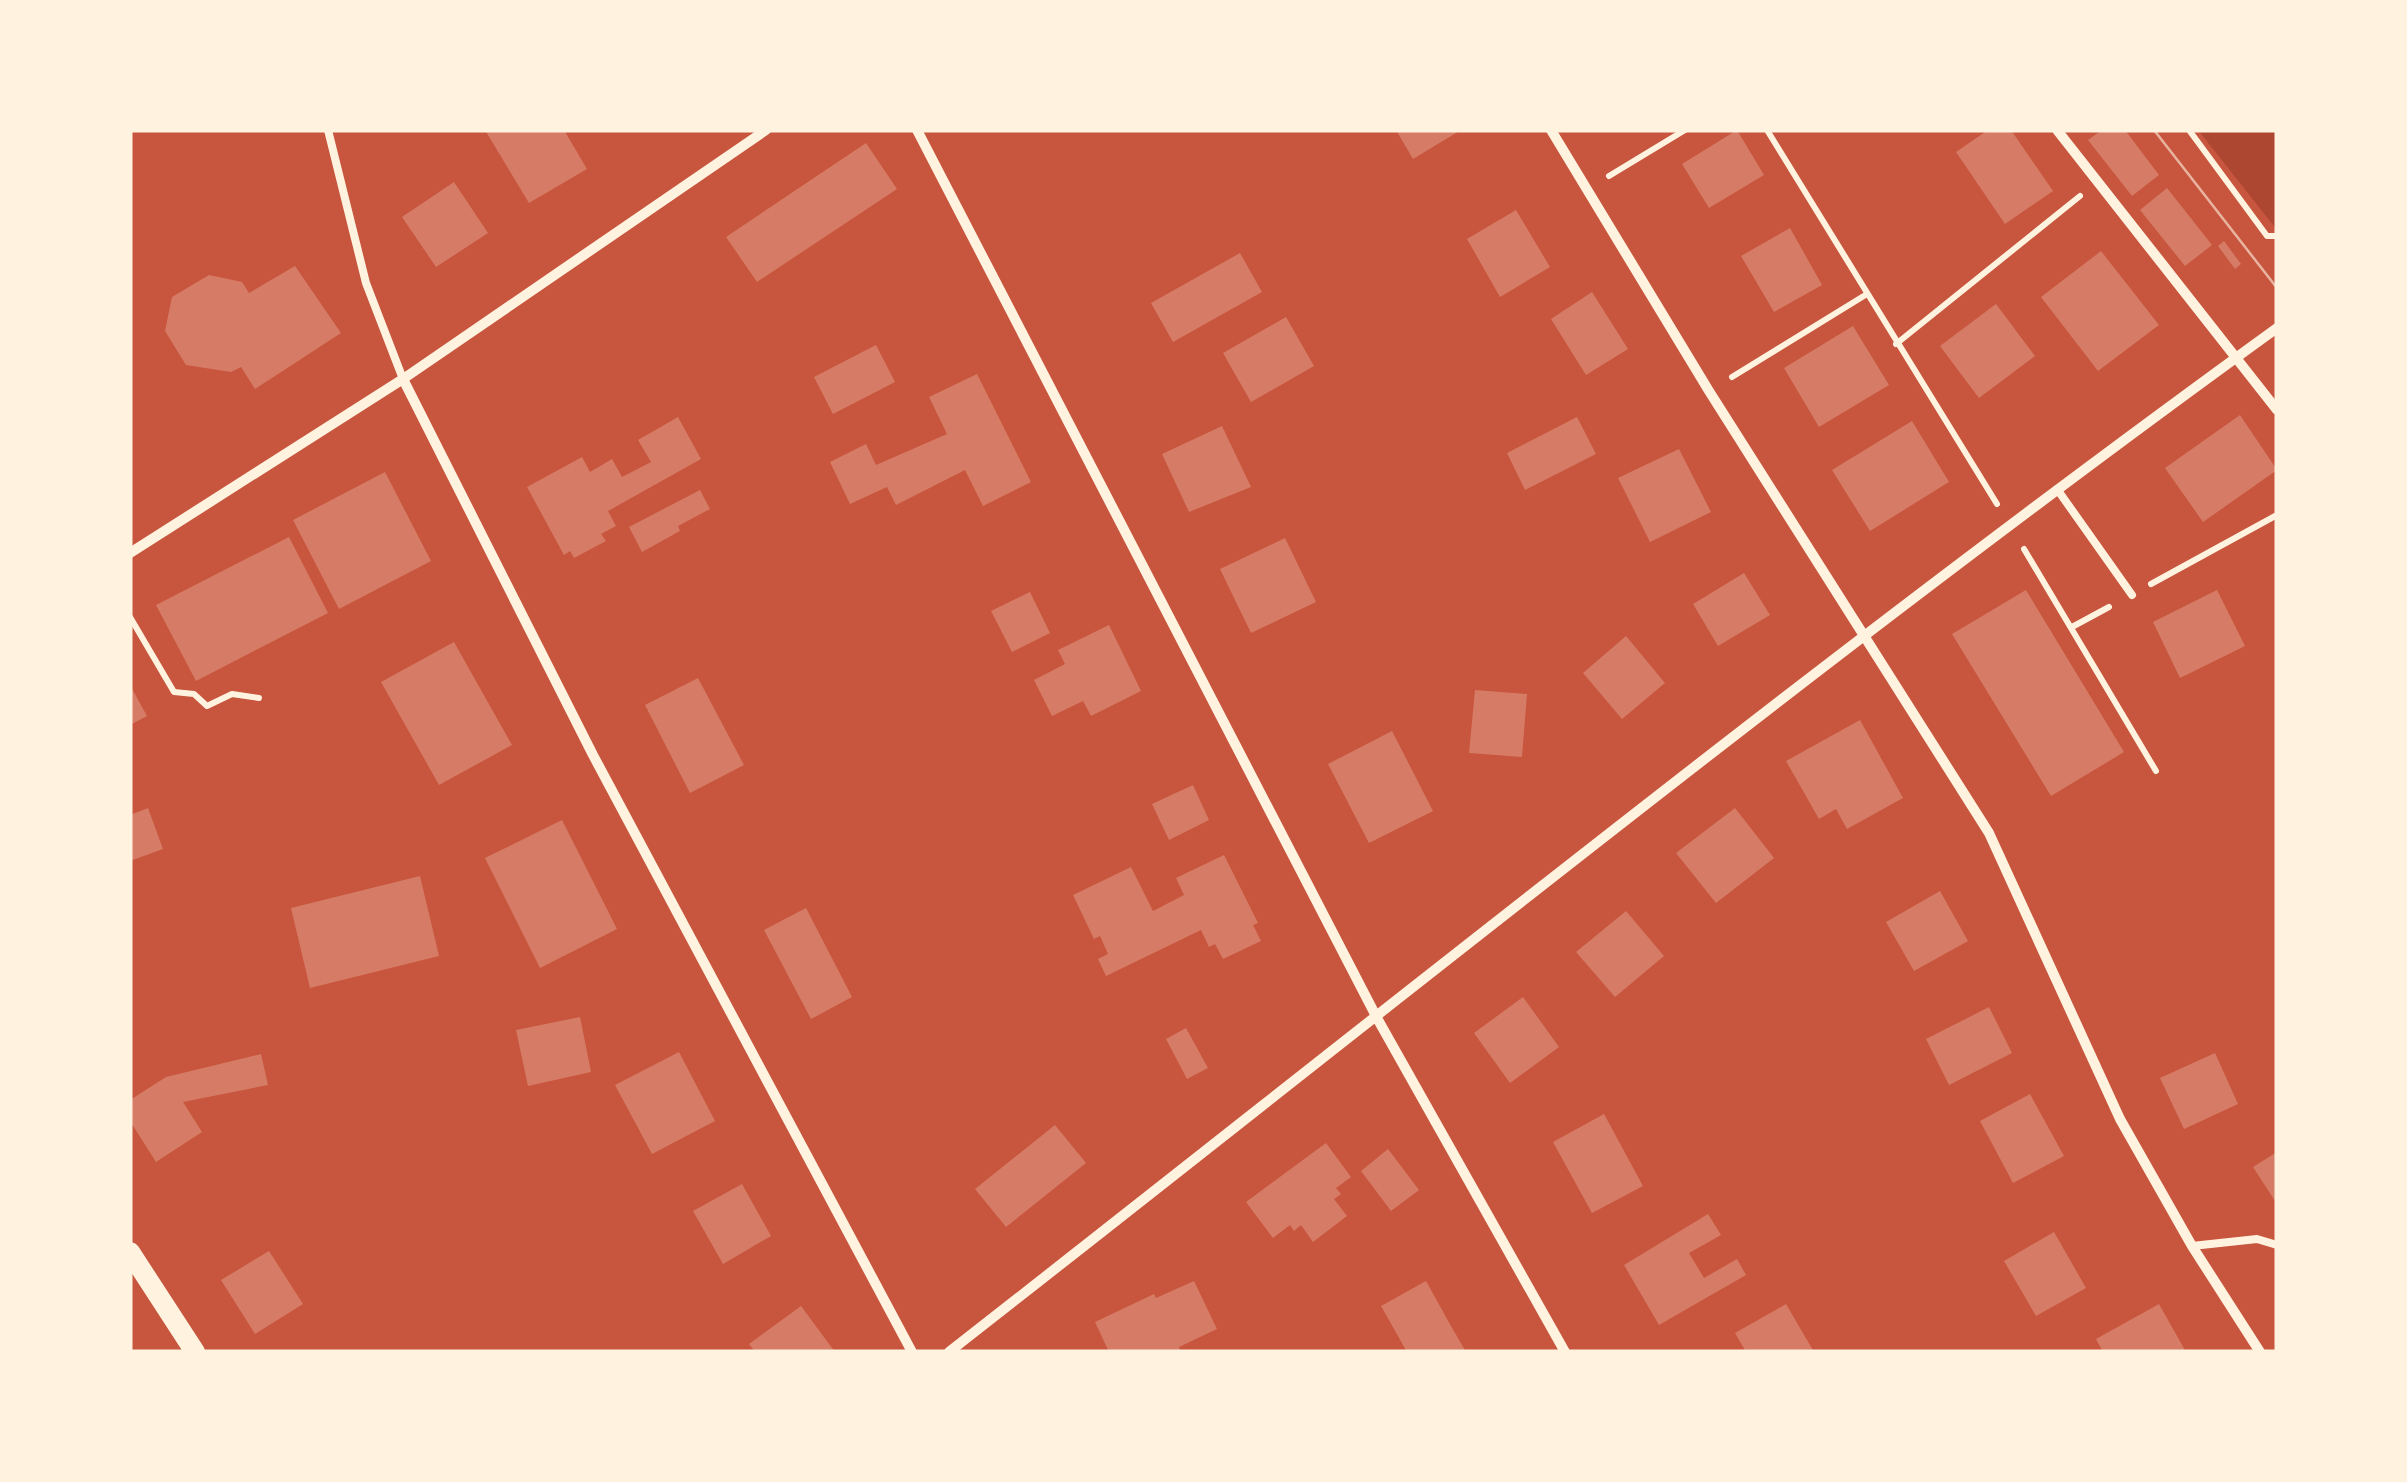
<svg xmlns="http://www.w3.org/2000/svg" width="2407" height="1482" font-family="'Libre Baskerville',serif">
  <rect width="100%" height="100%" fill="#c8553d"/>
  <polygon fill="#ae4732" points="2198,130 2277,130 2277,230"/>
  <g fill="#d67c66">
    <polygon points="485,130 564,130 587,169 529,203"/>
    <polygon points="1396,130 1461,130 1413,159"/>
    <polygon points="1737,130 1764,175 1709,208 1682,164"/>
    <polygon points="1988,130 2011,130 2053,191 2005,224 1956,152"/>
    <polygon points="2102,130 2125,130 2159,175 2132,196 2088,140"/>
    <polygon points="866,143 897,189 757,282 726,237"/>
    <polygon points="454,182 488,233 436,267 402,217"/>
    <polygon points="2167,188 2212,245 2185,266 2140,210"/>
    <polygon points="1516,210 1550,267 1500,297 1467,239"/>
    <polygon points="1790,228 1822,285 1774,312 1741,256"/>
    <polygon points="2224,241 2241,264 2235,269 2218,246"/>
    <polygon points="2101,251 2159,325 2098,371 2041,297"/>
    <polygon points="1240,253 1262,292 1173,342 1151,303"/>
    <polygon points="295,266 341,333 255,389 241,367 231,372 186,365 165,331 172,297 209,275 242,282 249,293"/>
    <polygon points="1592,292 1628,349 1586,375 1551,319"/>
    <polygon points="1996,304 2035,356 1979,398 1940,346"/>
    <polygon points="1286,317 1314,366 1251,402 1223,353"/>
    <polygon points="1853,326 1889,385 1819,427 1784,368"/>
    <polygon points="876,345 895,382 833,414 814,377"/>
    <polygon points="977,374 1031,482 983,506 965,470 896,505 887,487 850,504 830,462 866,444 876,465 947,434 929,397"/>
    <polygon points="2240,415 2277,470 2203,522 2165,468"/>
    <polygon points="678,417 701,459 608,511 616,526 601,534 606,541 574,558 570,551 564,555 527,487 582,457 590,472 612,459 622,477 651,462 638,440"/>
    <polygon points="1577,417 1596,454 1525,490 1507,453"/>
    <polygon points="1912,421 1949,482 1870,531 1832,470"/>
    <polygon points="1222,426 1251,487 1189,512 1162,454"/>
    <polygon points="1679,449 1711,512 1650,542 1618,478"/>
    <polygon points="385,472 431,561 339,609 293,520"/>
    <polygon points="700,490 710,509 678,526 680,531 642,552 629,527"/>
    <polygon points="289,537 328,613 196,681 156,605"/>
    <polygon points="1285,538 1316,602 1251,633 1220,569"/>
    <polygon points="1744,573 1770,615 1718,646 1693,604"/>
    <polygon points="2026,590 2124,752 2051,796 1952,634"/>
    <polygon points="2217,590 2245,646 2180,678 2153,622"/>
    <polygon points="1030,592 1050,633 1012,652 991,611"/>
    <polygon points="1109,625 1141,691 1091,716 1083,701 1052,716 1034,680 1065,664 1058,650"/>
    <polygon points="1626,636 1665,683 1622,719 1583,673"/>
    <polygon points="454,642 512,745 439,785 381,682"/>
    <polygon points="698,678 744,765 690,793 645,705"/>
    <polygon points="130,685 147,716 130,725"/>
    <polygon points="1475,690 1527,694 1522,757 1469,753"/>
    <polygon points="1860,720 1903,798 1847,829 1836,809 1819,819 1786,761"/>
    <polygon points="1392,731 1433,811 1369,843 1328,764"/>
    <polygon points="1193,785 1209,820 1169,840 1152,804"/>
    <polygon points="148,808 163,849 130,861 130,815"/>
    <polygon points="1735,808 1774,858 1716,903 1676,853"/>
    <polygon points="562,820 617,929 540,968 485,858"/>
    <polygon points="1224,855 1258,923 1253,925 1261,941 1223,959 1215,944 1209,947 1201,930 1106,976 1098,959 1108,954 1100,936 1094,939 1073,895 1131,867 1153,911 1184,895 1176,878"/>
    <polygon points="420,876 439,956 310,988 291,908"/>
    <polygon points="1940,891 1968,941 1914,971 1886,922"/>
    <polygon points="806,908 852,997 811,1019 764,930"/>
    <polygon points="1626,911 1664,956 1615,997 1576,952"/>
    <polygon points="1523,997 1559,1047 1510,1083 1474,1033"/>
    <polygon points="1989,1007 2012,1053 1949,1085 1926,1039"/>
    <polygon points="580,1017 591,1072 528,1086 516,1030"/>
    <polygon points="1186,1028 1208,1068 1187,1079 1166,1039"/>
    <polygon points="679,1052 715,1121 652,1154 615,1085"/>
    <polygon points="2215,1053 2238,1104 2184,1129 2160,1078"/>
    <polygon points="261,1054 268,1085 183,1102 202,1132 156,1162 130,1121 130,1100 166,1077"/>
    <polygon points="2030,1094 2064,1156 2013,1183 1980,1121"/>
    <polygon points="1604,1114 1643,1186 1592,1213 1553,1142"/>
    <polygon points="1055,1125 1086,1163 1006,1227 975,1189"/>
    <polygon points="1326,1143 1351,1177 1336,1188 1341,1194 1334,1199 1347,1216 1313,1242 1301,1225 1294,1231 1290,1225 1273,1238 1246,1202"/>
    <polygon points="1388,1149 1419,1190 1391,1211 1361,1171"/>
    <polygon points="2277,1152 2277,1204 2253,1167"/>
    <polygon points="742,1184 771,1236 723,1264 693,1211"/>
    <polygon points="1708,1214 1721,1235 1689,1253 1704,1278 1737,1259 1746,1275 1659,1325 1624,1265"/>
    <polygon points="2054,1232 2086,1288 2036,1316 2004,1261"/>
    <polygon points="269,1251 303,1304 255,1334 221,1280"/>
    <polygon points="1194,1281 1217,1329 1179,1347 1181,1352 1109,1352 1095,1322 1154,1294 1156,1298"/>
    <polygon points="1426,1281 1451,1326 1466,1352 1407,1352 1381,1306"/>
    <polygon points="1786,1304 1814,1352 1746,1352 1735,1333"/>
    <polygon points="2159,1304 2186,1352 2103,1352 2096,1339"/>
    <polygon points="801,1306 835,1352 755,1352 749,1344"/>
  </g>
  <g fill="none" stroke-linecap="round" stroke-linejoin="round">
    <g stroke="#fff3e0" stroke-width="6">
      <polyline points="1767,130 1997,504"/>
      <polyline points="2189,130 2267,236 2277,236"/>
      <polyline points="1609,176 1685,130"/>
      <polyline points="1896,344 2080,196"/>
      <polyline points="1732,377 1867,294"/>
      <polyline points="2024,549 2156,771"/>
      <polyline points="2151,584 2277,515"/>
      <polyline points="130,617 174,692 194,694 207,706 232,694 259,698"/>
      <polyline points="2072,627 2109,607"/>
    </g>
    <g stroke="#fff3e0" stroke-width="8">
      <polyline points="328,130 366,283 403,379"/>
      <polyline points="2057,489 2132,595"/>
      <polyline points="2192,1246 2257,1239 2277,1245"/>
    </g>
    <g stroke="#fff3e0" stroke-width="10">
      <polyline points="917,130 1377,1018 1565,1352"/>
      <polyline points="1551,130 1709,391 1989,833 2120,1119 2192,1246 2260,1352"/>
      <polyline points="2057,130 2277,410"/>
      <polyline points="403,379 593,755 912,1352"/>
      <polyline points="130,553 403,379 766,130"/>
      <path d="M949,1352C1389,1008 1824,656 2277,328"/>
    </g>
    <polyline stroke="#fff3e0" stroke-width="20" points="130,1252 195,1352"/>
    <polyline stroke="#e9b49f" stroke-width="2.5" points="2154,130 2277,288"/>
  </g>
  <rect width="2407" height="1482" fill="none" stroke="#fff3e0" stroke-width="265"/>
</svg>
